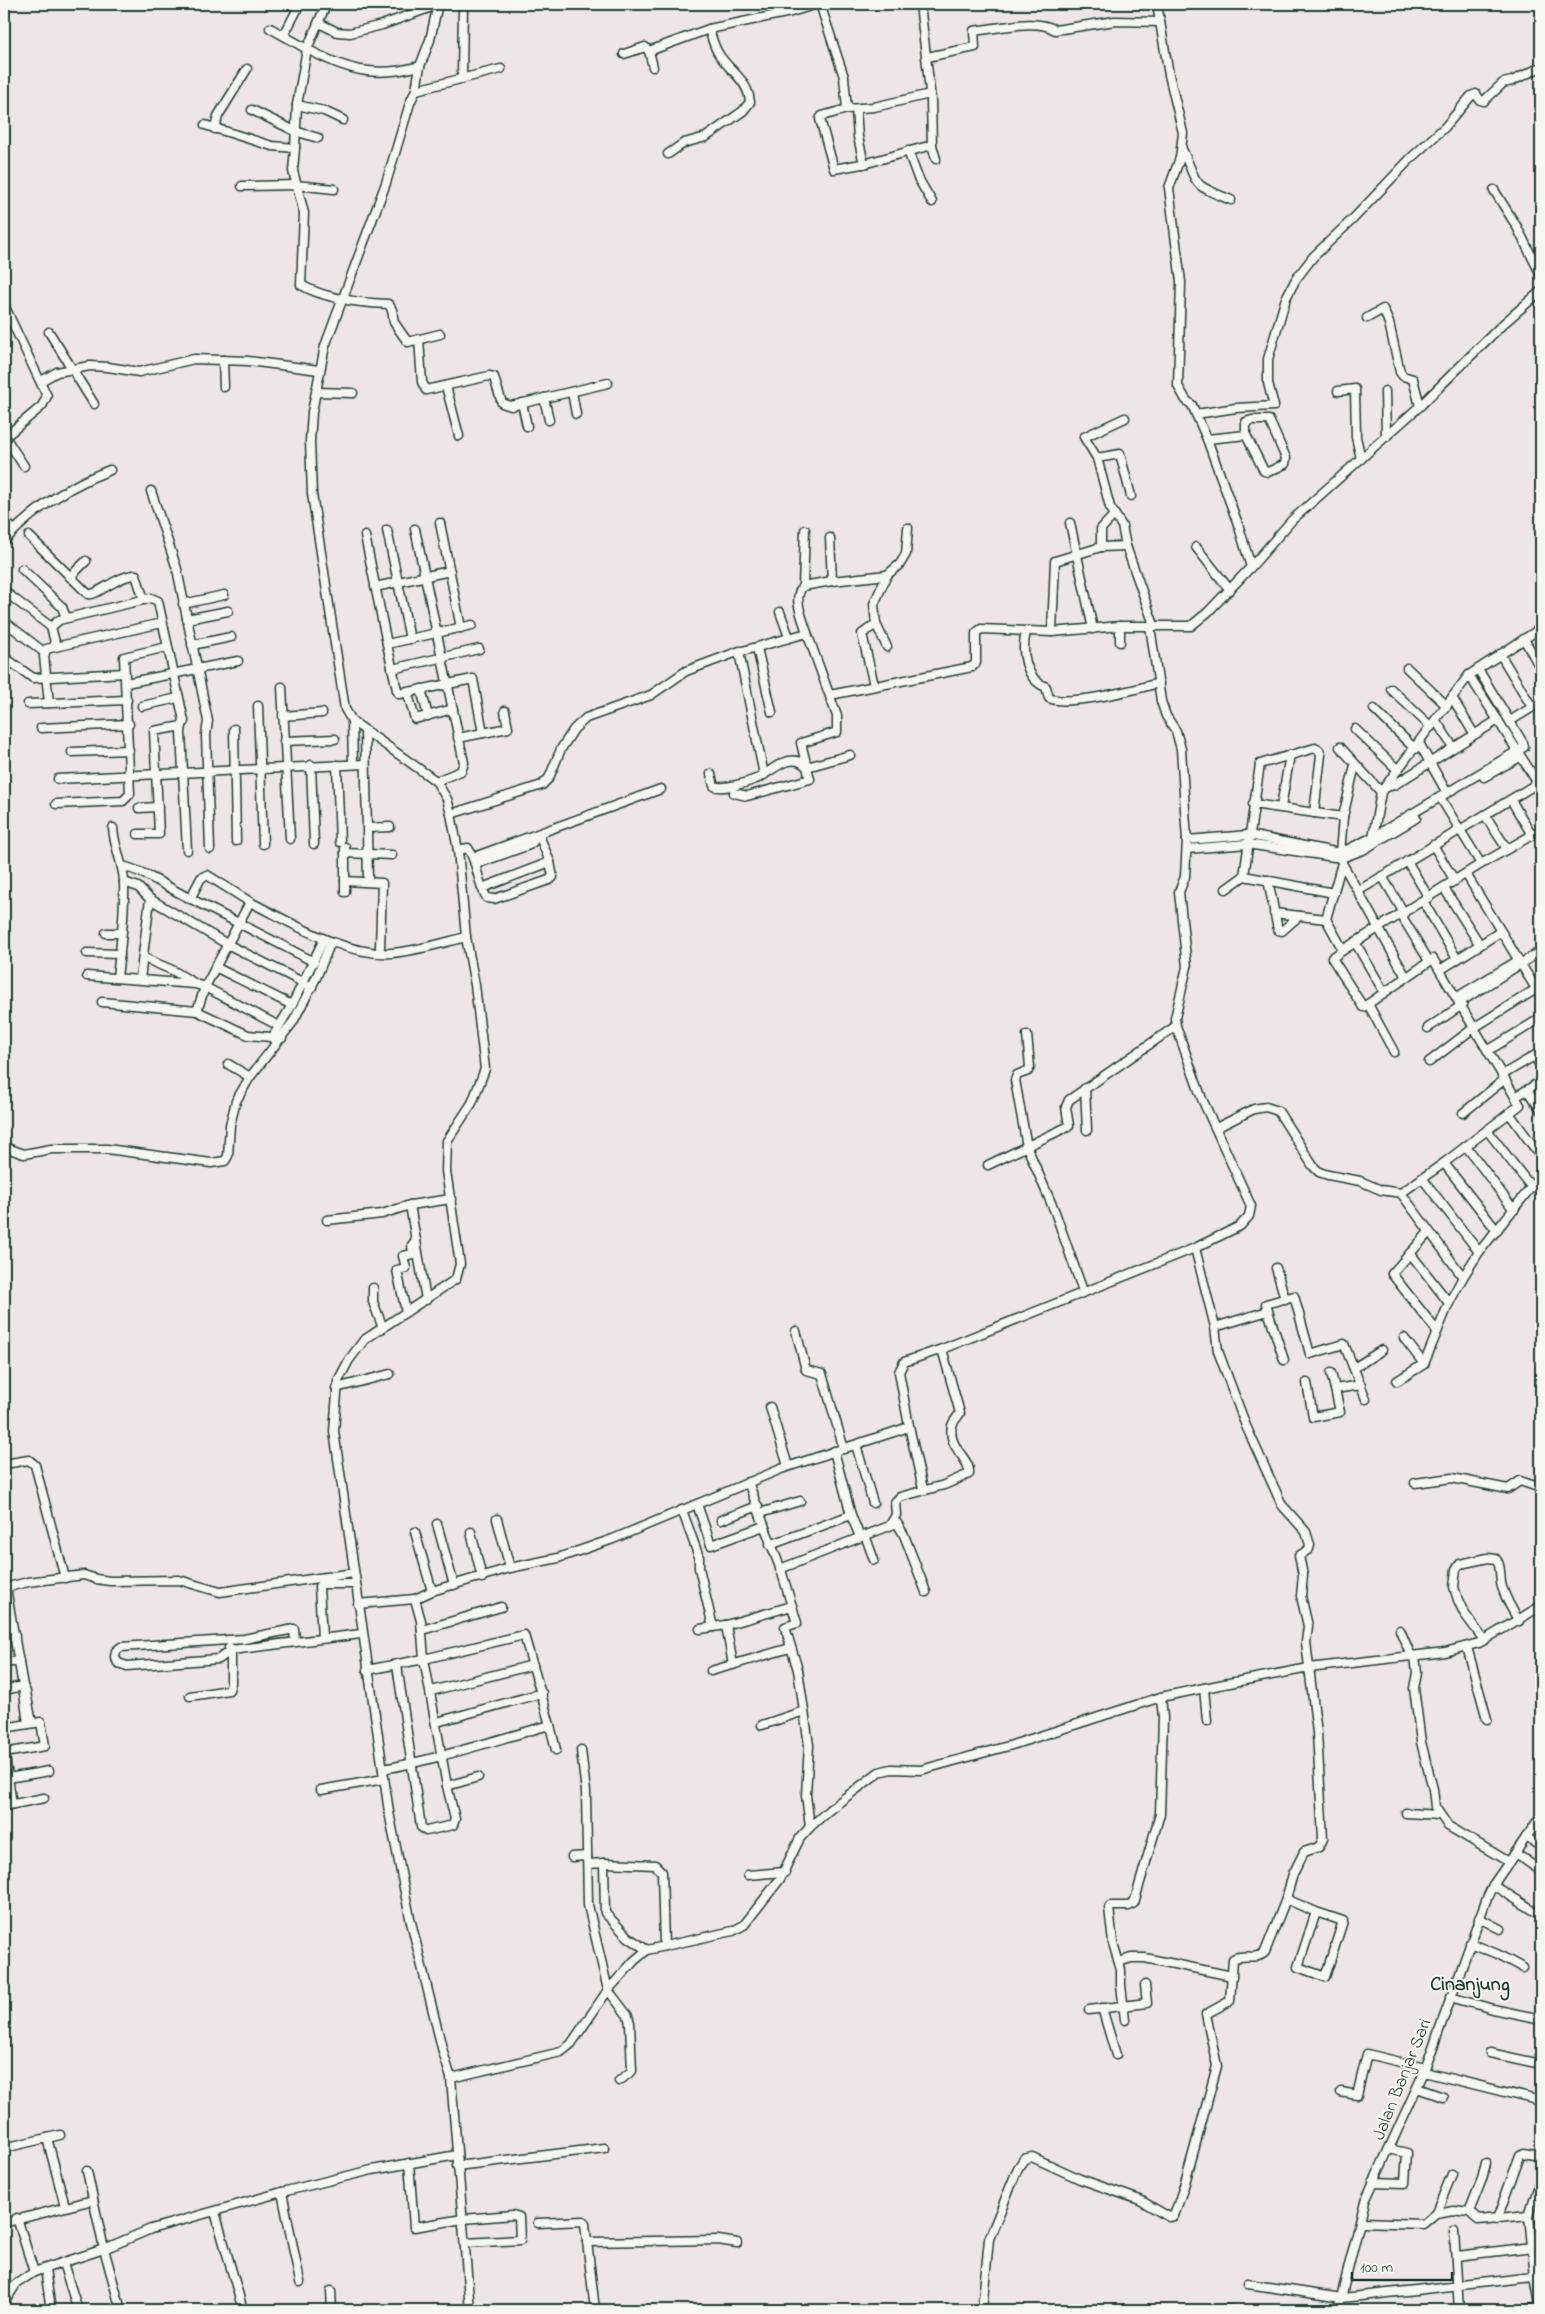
<svg xmlns="http://www.w3.org/2000/svg" width="1545" height="2314" font-family="'Indie Flower',sans-serif">
  <rect width="100%" height="100%" fill="#eee5e9"/>
  <filter id="ink" filterUnits="userSpaceOnUse"><feTurbulence type="fractalNoise" baseFrequency=".02" numOctaves="2"/><feDisplacementMap in="SourceGraphic" scale="10" xChannelSelector="R" yChannelSelector="G"/><feConvolveMatrix kernelMatrix="1 2 1 2 8 2 1 2 1" color-interpolation-filters="sRGB"/></filter>
  <g filter="url(#ink)">
    <g fill="none" stroke-linecap="round" stroke-linejoin="round">
      <defs>
        <g id="minor">
          <polyline points="438,4 430,40 420,66 416,90 410,103 386,183 325,346 312,412 310,441 312,494 345,709 352,721 436,781 447,799 451,814 458,850 466,937 475,985 485,1069 472,1103 447,1141 446,1171 460,1264 456,1279 364,1340 349,1360 338,1381 334,1431 389,1812 410,1918 443,2052 451,2078 470,2310"/>
          <polyline points="820,4 844,77 847,109 874,107 930,94"/>
          <polyline points="920,4 931,100 932,145 936,159"/>
          <path d="M325,7L307,49C348,71 375,78 420,66"/>
          <polyline points="319,23 337,32 350,33 382,25 440,4"/>
          <polyline points="270,28 307,49 297,105 295,148"/>
          <polyline points="284,35 297,10"/>
          <polyline points="649,51 653,67"/>
          <polyline points="624,54 645,47 649,51 709,29 791,12 817,4"/>
          <path d="M927,57L975,47L974,31L980,30C1001,28 1038,18 1055,30L1115,21L1160,22"/>
          <polyline points="462,79 463,4"/>
          <polyline points="416,90 501,69"/>
          <polyline points="297,105 324,111 343,120"/>
          <polyline points="847,109 822,116 820,119 834,169 867,163 932,145"/>
          <polyline points="856,109 858,137 864,164"/>
          <polyline points="252,110 295,131 318,138"/>
          <path d="M205,125L272,146L295,148L293,171L304,213L301,285C326,299 360,303 388,304C394,309 392,315 394,322C395,324 406,340 408,342L440,334"/>
          <polyline points="215,129 218,116 247,69"/>
          <path d="M1182,149C1200,187 1189,183 1231,200"/>
          <polyline points="908,151 918,178 932,202"/>
          <path d="M668,154L684,143L706,137L743,111L750,102C748,80 731,72 720,56C714,48 712,38 709,29"/>
          <polyline points="242,186 296,185 334,189"/>
          <polyline points="1494,190 1517,227 1541,275"/>
          <polyline points="4,305 47,396 42,406 4,438"/>
          <polyline points="1367,318 1383,309 1389,323 1400,372 1403,376 1413,379 1420,406"/>
          <polyline points="49,332 94,404"/>
          <polyline points="419,339 422,382 426,390 489,376 494,377 495,381 502,403 511,406 608,383"/>
          <polyline points="223,360 224,387"/>
          <polyline points="41,381 57,372 90,366 108,367 139,372 194,359 248,361 319,370"/>
          <polyline points="446,386 459,436"/>
          <polyline points="1338,391 1355,389 1356,437 1361,459"/>
          <polyline points="1385,391 1386,437"/>
          <polyline points="316,392 353,393"/>
          <polyline points="572,392 576,414"/>
          <polyline points="544,398 549,420"/>
          <polyline points="522,403 527,426"/>
          <polyline points="1196,414 1236,408 1274,406 1268,383 1268,359 1286,298 1296,279 1313,257 1354,218 1412,157 1445,127 1471,96 1476,94 1480,100 1484,101 1503,83 1512,81 1541,67"/>
          <polyline points="1125,418 1084,437 1097,458 1110,507 1122,526 1126,546"/>
          <polyline points="5,437 24,466"/>
          <polyline points="1207,439 1246,435 1264,471 1268,472 1285,464 1286,458 1269,420 1252,420 1246,422 1246,435"/>
          <polyline points="1097,458 1120,454 1131,496"/>
          <polyline points="151,491 177,569 208,721 206,735 210,849"/>
          <polyline points="4,520 14,530"/>
          <polyline points="440,523 461,628"/>
          <polyline points="1070,523 1093,629"/>
          <polyline points="415,529 464,763 461,771 436,781"/>
          <polyline points="387,530 410,639"/>
          <path d="M29,536L88,594C96,597 117,575 136,575L144,600"/>
          <polyline points="365,536 387,644"/>
          <path d="M4,541C33,510 70,485 110,470"/>
          <polyline points="1101,547 1101,529 1114,515"/>
          <polyline points="1196,547 1230,590"/>
          <polyline points="1251,567 1292,520 1420,406 1503,324 1541,291"/>
          <polyline points="22,569 62,607 66,618"/>
          <polyline points="70,577 86,561"/>
          <polyline points="832,581 887,575"/>
          <polyline points="803,586 805,530"/>
          <polyline points="375,587 450,571"/>
          <polyline points="4,591 51,627"/>
          <polyline points="183,604 224,595"/>
          <polyline points="780,612 789,637"/>
          <polyline points="187,619 228,611"/>
          <polyline points="4,621 45,653"/>
          <polyline points="472,625 387,644 397,690 399,694 473,679 483,733"/>
          <polyline points="1120,626 1120,642"/>
          <path d="M1026,632C1021,651 1025,679 1046,687L1049,698C1067,707 1138,689 1159,683"/>
          <polyline points="1052,632 1055,561 1101,547 1126,546 1154,625"/>
          <polyline points="1524,639 1541,669"/>
          <polyline points="192,645 231,637"/>
          <polyline points="56,646 51,627 59,620 151,598 158,601 184,721 182,726 154,731 159,834 138,834"/>
          <polyline points="887,647 876,624 874,604 887,575 900,564 906,554 908,528"/>
          <polyline points="757,648 772,712"/>
          <polyline points="1500,654 1532,707"/>
          <polyline points="4,657 33,678 125,673"/>
          <polyline points="1407,668 1447,706"/>
          <polyline points="392,669 479,649"/>
          <polyline points="1469,675 1541,788"/>
          <polyline points="126,683 238,661"/>
          <polyline points="874,685 862,634 876,624"/>
          <polyline points="282,687 290,839"/>
          <polyline points="421,689 428,716"/>
          <polyline points="1391,689 1431,727"/>
          <polyline points="407,691 415,719 453,709"/>
          <polyline points="830,695 972,667 976,663 976,633 981,629 1052,632 1120,626 1150,626"/>
          <polyline points="1453,699 1474,734"/>
          <polyline points="49,703 44,656 46,649 162,623"/>
          <polyline points="28,704 127,700"/>
          <polyline points="142,706 178,698"/>
          <polyline points="258,706 263,844"/>
          <polyline points="1374,709 1415,749"/>
          <polyline points="283,716 322,713"/>
          <polyline points="352,721 353,764"/>
          <polyline points="1436,721 1453,747"/>
          <polyline points="1510,721 1541,702"/>
          <polyline points="182,726 181,732 187,850"/>
          <polyline points="41,728 129,724"/>
          <polyline points="234,729 236,841"/>
          <polyline points="1355,729 1398,770"/>
          <polyline points="365,731 368,881"/>
          <polyline points="458,738 508,728 505,711"/>
          <polyline points="284,741 335,739"/>
          <polyline points="1419,743 1447,793"/>
          <polyline points="1340,747 1381,792"/>
          <polyline points="72,752 129,750"/>
          <polyline points="311,765 314,844"/>
          <polyline points="337,765 340,842"/>
          <path d="M711,774L714,786C723,790 746,783 756,779C767,775 783,757 798,761C801,762 805,765 807,767L850,755"/>
          <path d="M764,775L739,652L807,633C803,618 792,598 803,586L832,581L830,538"/>
          <polyline points="1484,777 1520,757"/>
          <polyline points="58,779 365,764"/>
          <polyline points="1387,787 1394,785 1498,720"/>
          <polyline points="734,793 747,796 810,779 801,743 837,732 837,716 807,633"/>
          <polyline points="1511,800 1532,835"/>
          <polyline points="1443,802 1481,864"/>
          <polyline points="56,804 123,801 130,794 124,657 167,647"/>
          <polyline points="1253,804 1343,817"/>
          <polyline points="1281,807 1290,755"/>
          <polyline points="139,808 158,807"/>
          <polyline points="451,814 542,785 549,778 561,749 574,729 586,718 651,695 686,671 740,651"/>
          <polyline points="1485,815 1507,849"/>
          <path d="M113,828C114,846 123,863 124,881C125,912 121,946 117,977"/>
          <polyline points="368,828 390,827"/>
          <polyline points="1373,837 1381,792 1469,675 1478,669"/>
          <polyline points="1187,840 1249,835 1340,853 1343,817 1355,765"/>
          <polyline points="1433,845 1455,881"/>
          <polyline points="1187,849 1247,844 1341,858 1363,850 1416,818"/>
          <path d="M458,850L468,848C478,863 477,883 487,898L494,899L549,880L553,877L550,862"/>
          <polyline points="345,853 392,855"/>
          <polyline points="474,857 661,789"/>
          <polyline points="1407,861 1429,898"/>
          <polyline points="1342,863 1406,977"/>
          <polyline points="476,864 529,845 533,842 534,837"/>
          <path d="M122,866C147,872 168,888 191,899C232,920 273,940 314,962"/>
          <polyline points="1466,874 1541,997"/>
          <polyline points="1244,876 1260,764 1315,748 1319,750 1321,755 1314,813"/>
          <polyline points="1382,876 1404,913"/>
          <polyline points="1268,880 1278,930 1282,931 1299,916"/>
          <polyline points="345,881 382,883 380,947"/>
          <polyline points="124,882 138,887 150,899 227,944 312,987"/>
          <polyline points="482,888 550,862 539,835"/>
          <polyline points="1444,888 1480,945"/>
          <polyline points="1226,889 1244,876 1334,893"/>
          <polyline points="1358,891 1538,783"/>
          <polyline points="345,892 345,847"/>
          <polyline points="190,899 201,878 207,875 250,902"/>
          <polyline points="1423,901 1457,959"/>
          <polyline points="1274,913 1326,919"/>
          <polyline points="1401,915 1429,961"/>
          <polyline points="106,933 121,933"/>
          <polyline points="1355,942 1384,992"/>
          <polyline points="1343,950 1481,864 1541,830"/>
          <polyline points="87,953 120,954"/>
          <polyline points="144,958 172,970 194,983"/>
          <polyline points="215,967 292,1005"/>
          <polyline points="1440,970 1500,932"/>
          <polyline points="87,976 195,984 205,987 279,1026"/>
          <polyline points="140,979 150,899"/>
          <polyline points="1457,997 1519,960"/>
          <polyline points="102,1002 197,1011"/>
          <polyline points="1460,1002 1541,951"/>
          <polyline points="1368,1004 1433,959 1520,1105 1444,1163 1401,1193"/>
          <polyline points="1428,1028 1462,1005"/>
          <polyline points="1027,1035 1030,1067 1028,1071 1017,1075 1015,1080 1027,1147 1055,1212 1083,1291"/>
          <polyline points="272,1038 292,1005 324,939"/>
          <path d="M282,1038L248,1035L197,1011L205,987L250,902C292,923 344,956 392,953C417,951 442,943 466,937"/>
          <polyline points="1489,1050 1541,1018"/>
          <polyline points="1394,1052 1368,1004 1363,1007 1332,958 1343,950 1326,919 1342,863 1340,853 1373,837 1524,747 1523,743 1478,669 1541,628"/>
          <polyline points="1534,1056 1541,1066"/>
          <polyline points="1429,1062 1475,1027 1541,986"/>
          <polyline points="228,1064 250,1077"/>
          <polyline points="1502,1075 1541,1052"/>
          <polyline points="1085,1088 1087,1130"/>
          <polyline points="1527,1090 1541,1081"/>
          <polyline points="1515,1097 1527,1090 1541,1110"/>
          <polyline points="1463,1113 1505,1079"/>
          <polyline points="1509,1113 1541,1157"/>
          <polyline points="1216,1128 1254,1109 1266,1107 1278,1111 1313,1166 1319,1172 1328,1175 1360,1181 1381,1190 1401,1193 1463,1277"/>
          <polyline points="1487,1130 1532,1188"/>
          <polyline points="1466,1146 1514,1210"/>
          <polyline points="4,1147 24,1154 51,1149 107,1149 211,1163 225,1161 228,1156 230,1125 236,1101 250,1077 293,1022 316,978 331,942"/>
          <polyline points="1444,1163 1497,1231"/>
          <polyline points="988,1165 1069,1126 1066,1107 1069,1100 1176,1026"/>
          <polyline points="1422,1178 1479,1252"/>
          <polyline points="327,1220 382,1214 410,1205"/>
          <polyline points="1429,1232 1392,1274 1437,1331"/>
          <polyline points="1195,1248 1215,1327 1218,1351 1246,1426 1282,1505 1306,1532 1310,1545 1309,1549 1299,1556 1303,1575 1301,1596 1308,1626 1306,1642 1317,1733 1323,1839 1319,1847 1304,1852 1293,1874 1286,1899"/>
          <polyline points="1410,1253 1449,1303"/>
          <polyline points="1276,1268 1285,1299"/>
          <polyline points="373,1288 373,1302 383,1328"/>
          <polyline points="426,1300 410,1205 451,1199"/>
          <polyline points="1268,1311 1266,1304 1294,1296 1310,1354 1344,1344 1366,1399"/>
          <polyline points="406,1312 397,1270 406,1268 403,1256 413,1254 412,1245 416,1240"/>
          <polyline points="1215,1327 1268,1311 1284,1360"/>
          <polyline points="796,1331 806,1370 822,1374 844,1449"/>
          <polyline points="1404,1338 1424,1364"/>
          <polyline points="1354,1368 1382,1350"/>
          <polyline points="1331,1373 1335,1389"/>
          <polyline points="1397,1381 1424,1364 1449,1303 1463,1277 1479,1252 1541,1175"/>
          <polyline points="1307,1383 1313,1417 1340,1412 1335,1389 1361,1385"/>
          <polyline points="336,1388 390,1374"/>
          <polyline points="770,1407 788,1466"/>
          <polyline points="909,1426 923,1489"/>
          <polyline points="856,1445 873,1503"/>
          <polyline points="834,1451 851,1515 860,1537"/>
          <polyline points="4,1464 29,1460 35,1465 65,1578"/>
          <polyline points="748,1482 782,1573 797,1623 785,1627 798,1670 809,1745 806,1795 810,1827"/>
          <polyline points="1415,1483 1452,1478 1508,1489 1520,1481 1541,1488"/>
          <polyline points="697,1504 711,1545 764,1526"/>
          <polyline points="682,1510 699,1557 699,1568 713,1627"/>
          <polyline points="760,1513 800,1501"/>
          <polyline points="497,1519 510,1568"/>
          <polyline points="721,1520 758,1506"/>
          <polyline points="437,1524 454,1585"/>
          <path d="M890,1525L896,1515L895,1502L900,1497L944,1485L969,1474C971,1458 947,1448 952,1426C953,1421 958,1417 960,1413L942,1349"/>
          <polyline points="415,1532 432,1591"/>
          <polyline points="471,1532 482,1578"/>
          <polyline points="865,1535 874,1560"/>
          <polyline points="770,1545 851,1515"/>
          <polyline points="780,1569 897,1523 904,1535 926,1592"/>
          <polyline points="4,1588 28,1582 84,1575 96,1579 110,1581 179,1580 220,1592 354,1573"/>
          <polyline points="358,1604 415,1599"/>
          <polyline points="726,1625 733,1665"/>
          <polyline points="700,1629 726,1625 792,1606"/>
          <polyline points="422,1630 501,1607"/>
          <polyline points="1400,1630 1411,1656"/>
          <polyline points="4,1637 15,1636"/>
          <polyline points="322,1638 319,1586 321,1584 355,1584"/>
          <path d="M1484,1640L1464,1613L1458,1600L1454,1587L1456,1569L1460,1564L1488,1558L1496,1559C1502,1566 1499,1578 1502,1587C1506,1599 1512,1610 1519,1621"/>
          <polyline points="295,1641 294,1629 244,1639 121,1647 116,1651 115,1657 118,1663 127,1666 219,1659 231,1650 361,1634"/>
          <polyline points="1467,1647 1487,1719"/>
          <polyline points="1415,1656 1417,1673 1414,1688 1421,1742 1433,1789 1435,1807 1448,1826 1509,1862"/>
          <polyline points="4,1663 19,1661"/>
          <polyline points="367,1670 424,1659 421,1621 415,1599 432,1591 510,1568 558,1558 613,1539 781,1469 903,1429 909,1426 899,1372 904,1362 942,1349 1195,1248 1240,1226 1249,1216 1251,1206 1202,1099 1176,1026 1175,1018 1187,967 1179,892 1185,877 1187,840 1181,749 1176,731 1166,716 1161,701 1150,626 1191,626 1208,612 1251,567 1239,527 1207,439 1192,405 1186,400 1178,386 1181,282 1169,188 1180,158 1183,133 1169,75 1157,4"/>
          <polyline points="711,1671 790,1648"/>
          <polyline points="1204,1688 1207,1721"/>
          <polyline points="4,1690 23,1686 6,1588"/>
          <polyline points="431,1691 533,1665"/>
          <polyline points="190,1696 229,1690 231,1683 231,1650 229,1648"/>
          <polyline points="437,1722 542,1693"/>
          <polyline points="28,1724 23,1686 26,1692 32,1723"/>
          <polyline points="550,1725 556,1750"/>
          <polyline points="762,1725 804,1711"/>
          <polyline points="4,1728 41,1722 45,1746 4,1753"/>
          <polyline points="4,1750 12,1804"/>
          <polyline points="581,1750 586,1792 588,1905 608,1990 628,2016 630,2023 632,2071 619,2081"/>
          <path d="M383,1769C439,1759 495,1740 550,1725L524,1635L424,1659L447,1786L455,1819L453,1825L426,1831L421,1827L397,1665"/>
          <polyline points="8,1778 49,1771"/>
          <polyline points="447,1786 478,1777"/>
          <polyline points="321,1790 384,1779"/>
          <polyline points="4,1806 44,1798"/>
          <polyline points="1406,1813 1439,1815"/>
          <polyline points="1526,1837 1541,1847"/>
          <polyline points="1515,1853 1541,1871"/>
          <polyline points="572,1857 587,1856"/>
          <polyline points="604,1863 655,1865 662,1872 664,1946"/>
          <polyline points="588,1864 604,1863 605,1913 628,1937 647,1950"/>
          <polyline points="748,1875 785,1872"/>
          <polyline points="1493,1885 1541,1915"/>
          <polyline points="1479,1918 1500,1929"/>
          <polyline points="1470,1943 1497,1954 1523,1968"/>
          <polyline points="1119,1962 1131,1958 1145,1958 1232,1976"/>
          <polyline points="1450,1997 1493,2009 1541,2019"/>
          <polyline points="1102,2008 1116,2055"/>
          <polyline points="1089,2010 1147,2003 1145,1985"/>
          <polyline points="1125,2020 1121,1985 1121,1970 1113,1943 1109,1908 1110,1906 1129,1906 1134,1903 1160,1814 1163,1718 1161,1697"/>
          <polyline points="1490,2053 1541,2064"/>
          <polyline points="1424,2072 1541,2101"/>
          <polyline points="451,2078 561,2052 571,2044 608,1990 634,1961 647,1950 733,1931 744,1925 780,1879 800,1838 810,1827 829,1810 879,1772 891,1769 921,1770 1012,1745 1161,1697 1224,1684 1309,1668 1445,1652 1479,1643 1541,1606"/>
          <polyline points="1417,2088 1443,2097"/>
          <polyline points="1341,2092 1357,2095 1367,2054 1425,2068"/>
          <polyline points="47,2138 65,2206"/>
          <polyline points="4,2148 60,2135"/>
          <polyline points="409,2163 414,2227 463,2219 513,2215 519,2217 520,2240 465,2243"/>
          <polyline points="457,2166 604,2148"/>
          <polyline points="87,2171 104,2249 121,2310"/>
          <polyline points="1373,2182 1405,2183 1407,2153 1389,2149"/>
          <polyline points="282,2192 300,2282"/>
          <polyline points="215,2212 243,2310"/>
          <polyline points="1469,2212 1482,2179 1486,2164"/>
          <polyline points="1436,2213 1452,2174"/>
          <polyline points="17,2218 34,2272"/>
          <polyline points="1497,2219 1520,2155 1523,2153 1541,2156"/>
          <polyline points="1361,2222 1423,2224 1436,2213 1454,2210 1469,2212 1478,2220 1529,2215"/>
          <polyline points="4,2223 93,2200"/>
          <polyline points="538,2223 583,2221 585,2224 595,2310"/>
          <polyline points="1454,2231 1459,2310"/>
          <polyline points="587,2242 718,2240 737,2243"/>
          <polyline points="1457,2256 1533,2247"/>
          <polyline points="63,2263 78,2310"/>
          <polyline points="45,2269 51,2310"/>
          <polyline points="1248,2284 1342,2298 1535,2277"/>
          <polyline points="331,2291 332,2310"/>
          <polyline points="4,2303 16,2284 34,2272 104,2249 151,2229 282,2192 372,2170 457,2155"/>
          <path d="M982,2310L989,2239L1018,2168L1024,2159L1032,2157L1080,2179L1140,2200L1169,2217L1174,2216L1185,2183L1217,2066L1206,2014L1230,2001L1233,1959C1244,1953 1256,1961 1265,1952L1286,1899L1316,1912L1343,1921L1325,1977L1298,1967L1316,1912"/>
          <polyline points="1223,2310 1231,2310"/>
          <polyline points="1338,2310 1365,2201 1424,2072 1487,1898 1493,1885 1541,1816"/>
          <polyline points="1523,2310 1540,2308"/>
          <polyline points="1541,2310 1535,2277 1529,2215 1541,2178"/>
        </g>
      </defs>
      <use href="#minor" stroke="#1f3d34" stroke-width="11"/>
      <use href="#minor" stroke="#f6f6f2" stroke-width="8"/>
    </g>
  </g>
  <g text-anchor="middle" stroke-width="4" stroke-linejoin="round" paint-order="stroke">
    <g font-size="18" fill="#1f3d34" stroke="#f6f6f2">
      <text transform="translate(1401 2079) rotate(-68)" y="6">Jalan Banjar Sari</text>
    </g>
    <g font-size="20" font-weight="bold" fill="#1f3d34" stroke="#f6f6f2">
      <text x="1470" y="1990">Cinanjung</text>
    </g>
  </g>
  <rect width="1545" height="2314" fill="none" stroke="#f6f6f2" stroke-width="20"/>
  <rect x="10" y="10" width="1525" height="2294" fill="none" stroke="#1f3d34" stroke-width="2" filter="url(#ink)"/>
  <path d="M1352 2272v8h100v-8" fill="none" stroke="#1f3d34" stroke-width="2.5"/>
  <text x="1360" y="2272" font-size="15" fill="#1f3d34" stroke="#f6f6f2" stroke-width="4" paint-order="stroke">100 m</text>
</svg>
